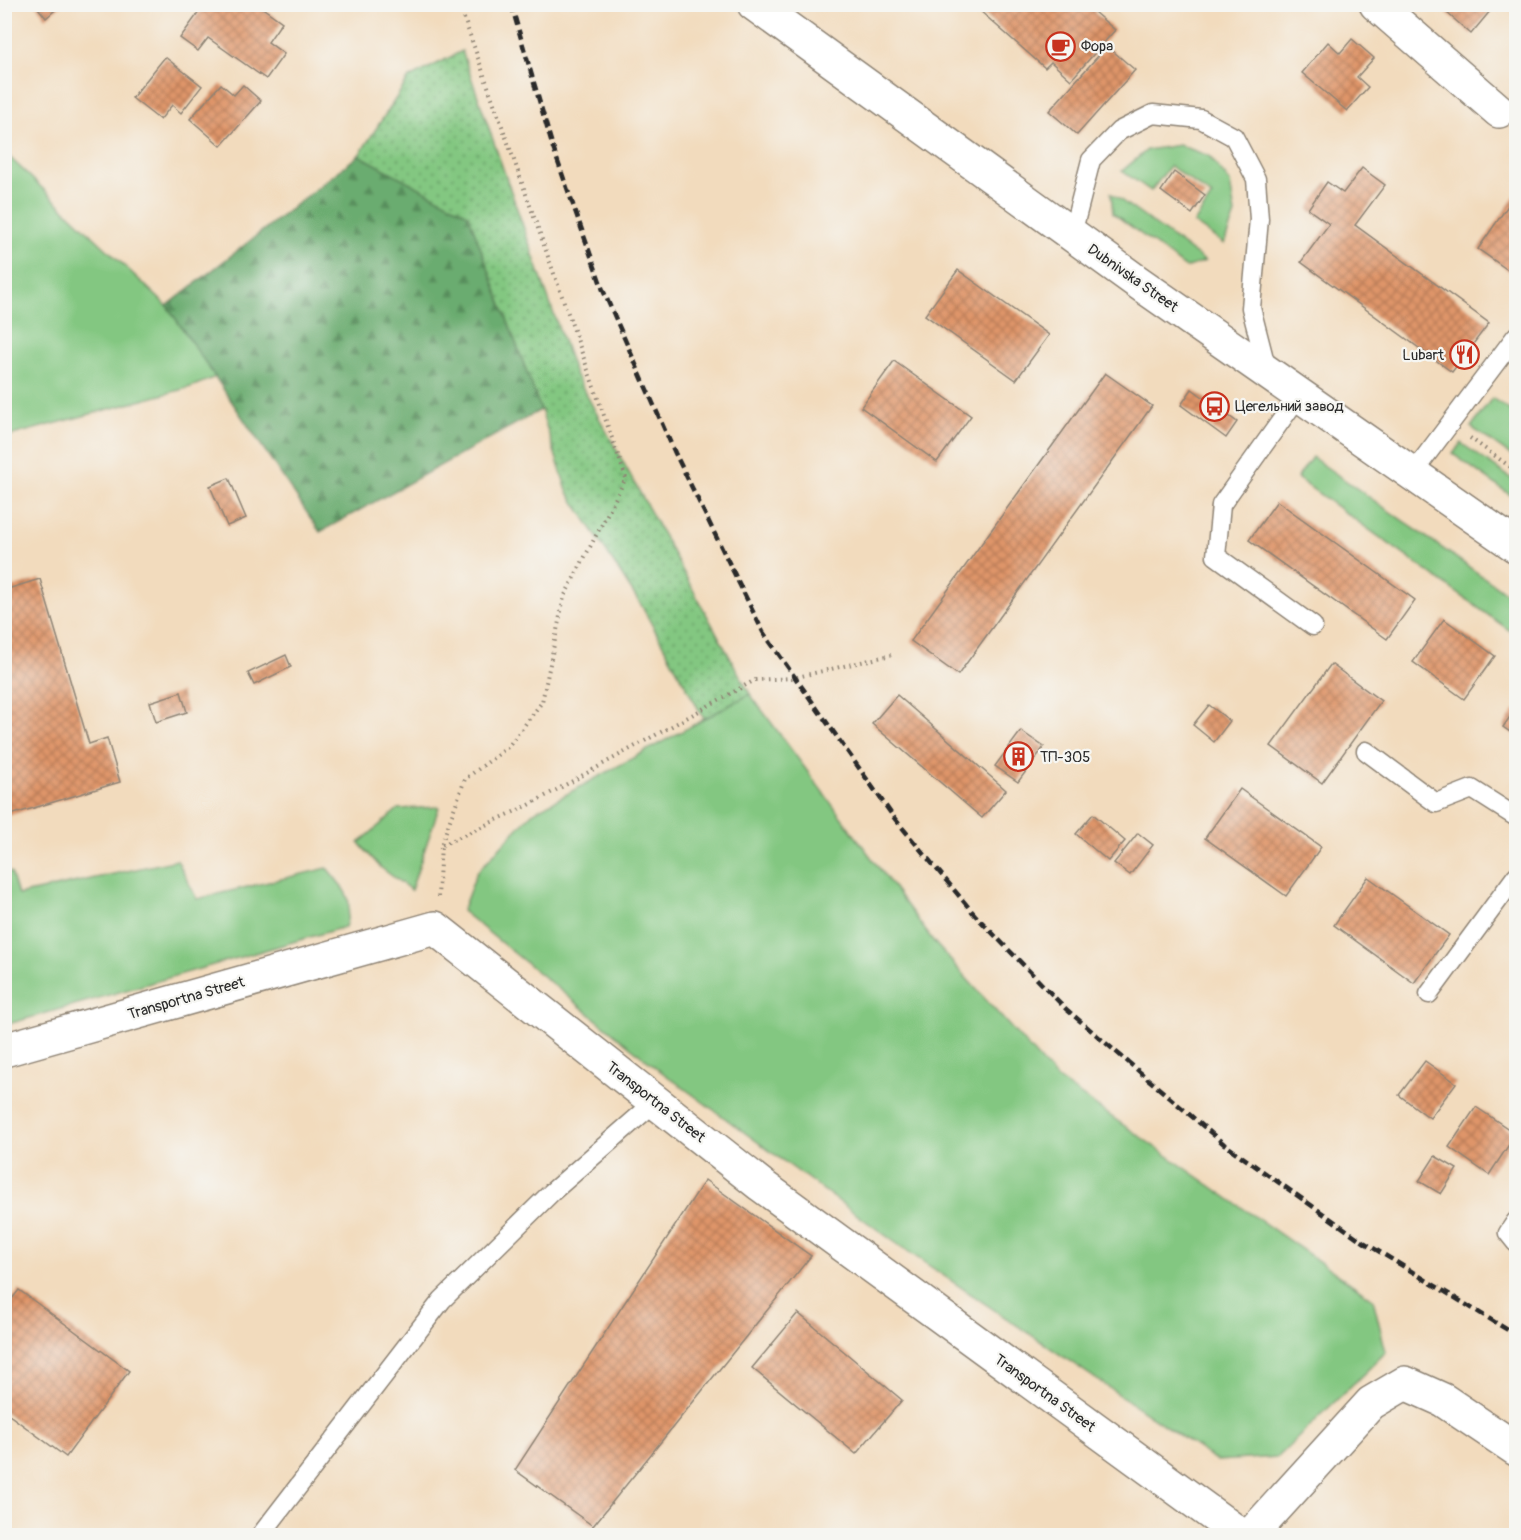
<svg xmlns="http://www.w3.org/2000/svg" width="1521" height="1540" font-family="Pangolin,sans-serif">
  <defs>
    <pattern id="forest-firs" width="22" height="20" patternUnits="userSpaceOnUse" patternTransform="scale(1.5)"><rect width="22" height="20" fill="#6aac6f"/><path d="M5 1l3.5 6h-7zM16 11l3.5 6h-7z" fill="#578c5b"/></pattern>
    <pattern id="garden-dots" width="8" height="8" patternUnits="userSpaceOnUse" patternTransform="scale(1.5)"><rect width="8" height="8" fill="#83c781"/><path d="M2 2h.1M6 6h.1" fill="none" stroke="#6ba26a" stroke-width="1.8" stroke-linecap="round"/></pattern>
    <pattern id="building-cross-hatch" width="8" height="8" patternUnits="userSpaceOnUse" patternTransform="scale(1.5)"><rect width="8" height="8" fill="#df9569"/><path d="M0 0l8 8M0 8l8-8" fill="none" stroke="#b57a57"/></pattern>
  </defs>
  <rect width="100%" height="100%" fill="#f6f6f2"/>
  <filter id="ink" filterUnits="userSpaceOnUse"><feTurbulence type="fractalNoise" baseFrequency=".0167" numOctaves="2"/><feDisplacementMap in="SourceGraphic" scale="12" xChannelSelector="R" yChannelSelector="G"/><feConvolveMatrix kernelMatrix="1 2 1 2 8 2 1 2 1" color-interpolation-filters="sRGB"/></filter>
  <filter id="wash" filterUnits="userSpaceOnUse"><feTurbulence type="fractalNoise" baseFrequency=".008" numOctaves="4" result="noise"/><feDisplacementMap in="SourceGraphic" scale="24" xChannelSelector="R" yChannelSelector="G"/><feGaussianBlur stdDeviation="1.35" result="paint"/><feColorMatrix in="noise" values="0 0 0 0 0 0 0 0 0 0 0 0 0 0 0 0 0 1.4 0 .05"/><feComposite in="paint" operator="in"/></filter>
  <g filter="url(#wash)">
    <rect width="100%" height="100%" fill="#f2dbbd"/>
    <g fill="#83c781" stroke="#577956" stroke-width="1.5">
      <polygon points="1179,145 1209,156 1230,182 1235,214 1224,244 1194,223 1212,196 1170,166 1151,191 1122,171 1147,150"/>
      <polygon points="4,152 167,306 216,377 191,387 5,437"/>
      <polygon points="1111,193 1205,261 1186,268 1113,213"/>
      <polygon points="1492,398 1516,415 1516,459 1471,427"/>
      <polygon points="1461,443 1516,482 1516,499 1453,454"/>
      <polygon points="1312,457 1516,600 1516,635 1297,478"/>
      <polygon points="750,694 934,942 1056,1078 1373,1299 1386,1352 1278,1457 1217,1461 900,1246 659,1070 462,911 477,872 532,813"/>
      <polygon points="439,807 411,890 380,867 359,843 398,809"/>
      <path d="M177,860L197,899L327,868C345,891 355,896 345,927L5,1025V873L11,872L18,895Z"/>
    </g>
    <polygon fill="url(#forest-firs)" stroke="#4a6c4d" stroke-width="1.5" points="359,155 468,214 541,410 320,532 167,306"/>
    <polygon fill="url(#garden-dots)" stroke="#577956" stroke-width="1.5" points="462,51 574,372 750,694 704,719 641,605 567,491 541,410 468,214 359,155 409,78"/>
    <g id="blocks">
      <g fill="url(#building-cross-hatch)">
        <polygon points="35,4 62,4 46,18"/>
        <polygon points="205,4 257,4 282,22 268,42 284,54 266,79 208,38 198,51 180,38"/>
        <polygon points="984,4 1096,4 1099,7 1094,12 1115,30 1071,80 1051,62 1045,68 979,10"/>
        <polygon points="1437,4 1496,4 1471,34"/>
        <polygon points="1352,39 1374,58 1357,77 1368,87 1347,111 1302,73 1328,42 1340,53"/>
        <polygon points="1107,46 1135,70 1077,135 1049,111"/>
        <polygon points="165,57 202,86 181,113 172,105 160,120 132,98"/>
        <polygon points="221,84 234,95 243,85 261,101 221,146 190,119"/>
        <polygon points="1362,168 1385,185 1355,225 1489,323 1452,372 1301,262 1329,224 1308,209 1327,182 1343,193"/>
        <polygon points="1174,172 1205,195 1192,214 1161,191"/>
        <polygon points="1516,194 1516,266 1512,273 1478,249"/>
        <polygon points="958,270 1049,335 1016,380 925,315"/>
        <polygon points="894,361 971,416 937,462 861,407"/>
        <polygon points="1105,373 1152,406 958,675 911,641"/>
        <polygon points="1192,389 1237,422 1226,438 1181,405"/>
        <polygon points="229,478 246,518 227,526 210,486"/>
        <polygon points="1277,501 1415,600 1387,639 1249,540"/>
        <polygon points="40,579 89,744 107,738 120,782 4,817 4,590"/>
        <polygon points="1444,619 1495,656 1464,699 1413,662"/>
        <polygon points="286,655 291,667 254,685 248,673"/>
        <polygon points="1331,664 1381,701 1322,783 1271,746"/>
        <polygon points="181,692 187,712 156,722 150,702"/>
        <polygon points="897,695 1006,790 982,818 872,724"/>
        <polygon points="1209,705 1230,721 1214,742 1193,725"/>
        <polygon points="1516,708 1516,736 1503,727"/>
        <polygon points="1021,731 1044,747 1018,782 995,766"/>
        <polygon points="1240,789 1321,847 1286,896 1205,838"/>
        <polygon points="1093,814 1125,841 1108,861 1076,834"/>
        <polygon points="1138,833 1153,845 1130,875 1114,863"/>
        <polygon points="1368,877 1449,935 1414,983 1334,925"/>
        <polygon points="1425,1061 1456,1083 1430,1118 1399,1095"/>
        <polygon points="1476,1107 1516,1134 1489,1175 1449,1147"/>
        <polygon points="1435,1156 1457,1169 1441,1194 1419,1181"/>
        <polygon points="705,1180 811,1256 593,1526 515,1470"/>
        <polygon points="19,1290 129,1371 66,1457 4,1411 4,1309"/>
        <polygon points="798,1313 902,1400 856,1454 752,1368"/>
      </g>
    </g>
  </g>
  <g filter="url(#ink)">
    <use href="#blocks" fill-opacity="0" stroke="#8e8374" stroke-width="1.5"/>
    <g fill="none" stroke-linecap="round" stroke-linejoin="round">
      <defs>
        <g id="lane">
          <polyline points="1072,234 1091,160 1119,131 1153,114 1201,119 1234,137 1256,179 1259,219 1251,308 1267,370"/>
          <polyline points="1300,394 1221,505 1216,556 1313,626"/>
          <polyline points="1412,474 1516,336"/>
          <polyline points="1366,751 1436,803 1472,789 1516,817"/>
          <polyline points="1429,994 1516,876"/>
          <polyline points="1516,1221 1508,1233 1516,1243"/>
          <polyline points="260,1536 442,1300 552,1192 655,1102"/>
        </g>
        <g id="street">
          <polyline points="1376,4 1499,111"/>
          <polyline points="4,1050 435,928 761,1185 1242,1536"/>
          <polyline points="1250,1536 1371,1403 1405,1383 1443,1400 1516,1449"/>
        </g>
        <polyline id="primary" points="754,4 1136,281 1516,546"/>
      </defs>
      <use href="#lane" stroke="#8e8374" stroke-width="21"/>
      <use href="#street" stroke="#8e8374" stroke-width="36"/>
      <use href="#primary" stroke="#8e8374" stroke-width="36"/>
      <g stroke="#8e8374" stroke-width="4" stroke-dasharray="1.5 4.5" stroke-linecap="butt">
        <polyline points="1470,438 1516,471"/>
        <polyline points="442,845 529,805 755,680 793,678 891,655"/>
        <polyline points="438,897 441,845 465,779 508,747 542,702 564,597 626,478 459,4"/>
      </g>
      <use href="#lane" stroke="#fff" stroke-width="18"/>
      <use href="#street" stroke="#fff" stroke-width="33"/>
      <use href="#primary" stroke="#fff" stroke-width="33"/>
      <polyline stroke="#2b2b2b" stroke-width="4.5" stroke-dasharray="9 4.5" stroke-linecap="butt" points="511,4 553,148 603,290 675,453 763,632 895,819 975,915 1066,1009 1224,1144 1365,1243 1516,1335"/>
    </g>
  </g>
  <defs>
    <symbol id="cafe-ring" viewBox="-11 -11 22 22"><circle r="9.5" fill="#f6f6f2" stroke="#c8321e" stroke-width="1.5"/><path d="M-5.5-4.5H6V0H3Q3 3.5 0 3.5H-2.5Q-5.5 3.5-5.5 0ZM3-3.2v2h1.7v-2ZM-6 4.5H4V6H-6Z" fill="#c8321e"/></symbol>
    <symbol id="restaurant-ring" viewBox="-11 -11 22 22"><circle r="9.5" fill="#f6f6f2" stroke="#c8321e" stroke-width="1.5"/><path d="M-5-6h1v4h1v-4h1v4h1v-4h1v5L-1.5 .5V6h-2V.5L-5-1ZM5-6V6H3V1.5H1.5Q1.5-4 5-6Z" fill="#c8321e"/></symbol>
    <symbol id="bus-ring" viewBox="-11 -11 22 22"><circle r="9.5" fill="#f6f6f2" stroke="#c8321e" stroke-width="1.5"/><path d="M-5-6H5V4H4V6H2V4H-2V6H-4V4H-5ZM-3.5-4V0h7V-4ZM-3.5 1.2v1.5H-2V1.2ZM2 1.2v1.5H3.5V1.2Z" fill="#c8321e"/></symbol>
    <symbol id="building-ring" viewBox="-11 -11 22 22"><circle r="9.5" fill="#f6f6f2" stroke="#c8321e" stroke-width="1.5"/><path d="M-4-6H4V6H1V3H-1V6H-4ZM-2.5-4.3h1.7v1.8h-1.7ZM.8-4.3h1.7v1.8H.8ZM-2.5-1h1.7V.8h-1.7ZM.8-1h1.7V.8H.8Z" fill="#c8321e"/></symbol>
  </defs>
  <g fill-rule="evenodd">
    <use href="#cafe-ring" x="1044" y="30" width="33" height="33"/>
    <use href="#restaurant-ring" x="1448" y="338" width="33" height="33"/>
    <use href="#bus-ring" x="1198" y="390" width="33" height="33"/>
    <use href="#building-ring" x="1002" y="740" width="33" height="33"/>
  </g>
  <g text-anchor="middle" stroke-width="4.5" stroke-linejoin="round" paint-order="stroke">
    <g font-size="15" fill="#2b2b2b" stroke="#f6f6f2" text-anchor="start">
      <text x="1081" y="51">Фора</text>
      <text x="1444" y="360" text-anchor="end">Lubart</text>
      <text x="1235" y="411">Цегельний завод</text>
      <text x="1040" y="762">ТП-305</text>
    </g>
    <g font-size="15" fill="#2b2b2b" stroke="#f6f6f2">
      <text transform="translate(1133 278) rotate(35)" y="5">Dubnivska Street</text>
      <text transform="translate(186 998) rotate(-16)" y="5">Transportna Street</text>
      <text transform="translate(656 1102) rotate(38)" y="5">Transportna Street</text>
      <text transform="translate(1045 1393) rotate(36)" y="5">Transportna Street</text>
    </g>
  </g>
  <rect width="1521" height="1540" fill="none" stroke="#f6f6f2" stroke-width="24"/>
</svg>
